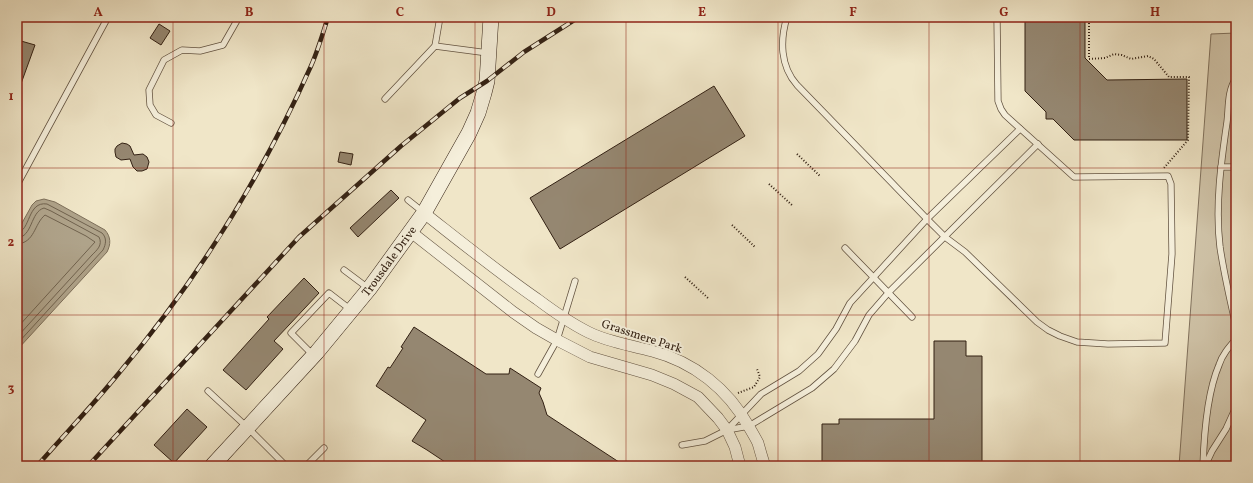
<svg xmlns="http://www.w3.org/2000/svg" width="1253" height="483" font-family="Vollkorn,serif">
  <rect width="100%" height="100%" fill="#f0e6c8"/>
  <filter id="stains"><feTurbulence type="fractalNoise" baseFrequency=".005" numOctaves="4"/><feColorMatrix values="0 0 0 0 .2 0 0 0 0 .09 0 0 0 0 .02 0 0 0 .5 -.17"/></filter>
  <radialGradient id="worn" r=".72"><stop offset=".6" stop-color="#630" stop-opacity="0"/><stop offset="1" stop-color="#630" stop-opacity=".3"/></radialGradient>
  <polygon fill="#d0c4a9" stroke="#81725e" points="1236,33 1236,466 1179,466 1211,34"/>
  <path fill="#afa38a" stroke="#7d6f5a" d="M44,199L55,202L105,230C111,237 111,244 107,252L17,350V232L32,205L36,201Z"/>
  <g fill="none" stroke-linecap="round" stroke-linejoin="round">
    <g stroke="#70624e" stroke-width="1">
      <path d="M17,233C31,231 27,201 47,204L102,233C107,238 106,244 103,250L17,344"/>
      <path d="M17,238C33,237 30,212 44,208L51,211L99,237C103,245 97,250 92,255L17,337"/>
      <path d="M17,244C35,243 34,224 45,215L86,236L95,242L17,328"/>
    </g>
  </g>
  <g fill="#958771" stroke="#322013">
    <polygon points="1025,17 1085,17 1085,58 1107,80 1187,79 1187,140 1074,140 1053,119 1046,119 1046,112 1025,91"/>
    <polygon points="159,24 170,31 161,45 150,38"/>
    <polygon points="21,41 35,45 18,92 17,92 17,53"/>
    <polygon points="714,86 745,136 560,249 530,198"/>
    <polygon points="122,143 127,144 130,146 134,155 143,154 147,157 149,162 147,169 142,171 137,171 133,167 130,159 121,160 116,157 115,152 115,149 117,146"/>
    <polygon points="340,152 353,154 351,165 338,162"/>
    <polygon points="391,190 399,198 358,237 350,228"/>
    <polygon points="304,278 319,293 274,341 283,349 246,390 223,370 269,319 267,317"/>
    <polygon points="414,327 486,374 509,374 510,368 541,388 539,393 543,402 547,415 625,466 451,466 427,450 412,441 426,420 376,386 388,367 390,368 403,348 401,347"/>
    <polygon points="934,341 966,341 966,356 982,356 982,466 822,466 822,424 839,424 839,419 934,419"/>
    <polygon points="187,409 207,427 174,463 154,445"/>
  </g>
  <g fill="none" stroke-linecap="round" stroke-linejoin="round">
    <defs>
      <g id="lane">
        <path d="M787,17C780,40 780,66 797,85L927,219L945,237L965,252L1037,322L1048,330L1060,336L1077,342L1108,344L1165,343L1172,254L1171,184L1168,176L1074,177L1005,115L1001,109L998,101L997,17"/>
        <polyline points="435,46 488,53"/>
        <path d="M1236,78C1227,92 1229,107 1227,122C1221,163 1215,206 1220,247C1224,274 1230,300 1236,326"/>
        <polyline points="385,99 435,46 440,17"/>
        <polyline points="171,123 156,115 150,105 149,90 164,60 182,50 200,51 223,45 239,17"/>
        <polyline points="1221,167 1236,167"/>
        <polyline points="17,185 108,17"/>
        <polyline points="408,200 423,212"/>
        <polyline points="845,248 912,317"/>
        <polyline points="344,270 368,288"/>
        <polyline points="313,355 291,333 329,293 351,310"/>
        <polyline points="538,374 557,340 575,281"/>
        <polyline points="208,391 247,427 286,466"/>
        <polyline points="727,430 761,394 799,371 818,354 836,329 850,303 927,219 1020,129"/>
        <polyline points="682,445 705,441 727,430 749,426 812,388 834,369 855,341 869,315 889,292 1038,144"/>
        <polyline points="306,466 324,448"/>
        <path d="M1203,466C1204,435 1207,393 1219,365C1222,355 1229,347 1236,339"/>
        <polyline points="1205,466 1212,451 1226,429 1236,407"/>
      </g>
      <g id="street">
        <path d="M424,213C461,242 498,272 537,299C553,311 570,323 588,332C608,342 630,345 652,351C694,362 728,389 749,427C752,432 755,437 758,443C760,450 762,458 765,466"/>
        <polyline points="411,232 513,312 536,328 557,340 590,357 652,375 674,384 698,397 718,418 727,430 735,447 740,466"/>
      </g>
      <g id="secondary">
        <path id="s1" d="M212,466L317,352L369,289L424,213L469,133L478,113L484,93L487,81L491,17"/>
      </g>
    </defs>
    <use href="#lane" stroke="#625240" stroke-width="7"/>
    <use href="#street" stroke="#625240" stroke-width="12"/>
    <use href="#secondary" stroke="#322013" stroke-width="16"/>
    <g stroke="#322013" stroke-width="2" stroke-dasharray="1 2" stroke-linecap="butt">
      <polyline points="1089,17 1089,59 1105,58 1114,54 1122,55 1131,59 1148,56 1154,59 1169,77 1189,77 1188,140 1164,168"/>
      <polyline points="797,154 820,176"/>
      <polyline points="769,184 793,206"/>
      <polyline points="732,225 755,247"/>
      <polyline points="685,277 708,298"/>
      <polyline points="738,393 754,387 760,377 757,369"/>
    </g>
    <use href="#lane" stroke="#f5efdb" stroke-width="5.5"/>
    <use href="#street" stroke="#f5efdb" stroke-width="11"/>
    <use href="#secondary" stroke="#f5efdb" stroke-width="15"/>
    <defs>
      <g id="rail">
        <path d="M37,466C64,435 93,405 119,373C198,279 261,178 311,66C318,50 323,33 328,17"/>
        <polyline points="88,466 299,237 401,146 460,98 487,81 524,52 579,17"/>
      </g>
    </defs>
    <use href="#rail" stroke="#322013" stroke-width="4.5"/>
    <use href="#rail" stroke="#f5efdb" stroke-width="3" stroke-dasharray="9" stroke-linecap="butt"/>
  </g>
  <path fill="none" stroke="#8f2418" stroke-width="1" stroke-opacity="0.55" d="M173,17V466M324,17V466M475,17V466M626,17V466M778,17V466M929,17V466M1080,17V466M17,168H1236M17,315H1236"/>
  <g text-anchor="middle" stroke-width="4" stroke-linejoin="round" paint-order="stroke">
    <g font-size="12" fill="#322013" stroke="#f5efdb">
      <text dy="4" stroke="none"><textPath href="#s1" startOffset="271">Trousdale Drive</textPath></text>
      <text transform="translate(642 336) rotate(18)" y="4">Grassmere Park</text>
    </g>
  </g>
  <rect width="1253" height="483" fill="none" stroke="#f0e6c8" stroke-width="44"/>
  <rect x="22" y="22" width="1209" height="439" fill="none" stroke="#8f2418" stroke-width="1.5"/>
  <g font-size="13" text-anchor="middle" font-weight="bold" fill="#8f2418">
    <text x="98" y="16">A</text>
    <text x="249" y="16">B</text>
    <text x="400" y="16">C</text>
    <text x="551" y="16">D</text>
    <text x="702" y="16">E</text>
    <text x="853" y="16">F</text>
    <text x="1004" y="16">G</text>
    <text x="1155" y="16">H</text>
    <text x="11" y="100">1</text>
    <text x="11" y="246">2</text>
    <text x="11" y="392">3</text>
  </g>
  <rect width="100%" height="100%" filter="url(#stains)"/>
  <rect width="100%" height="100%" fill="url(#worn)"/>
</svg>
